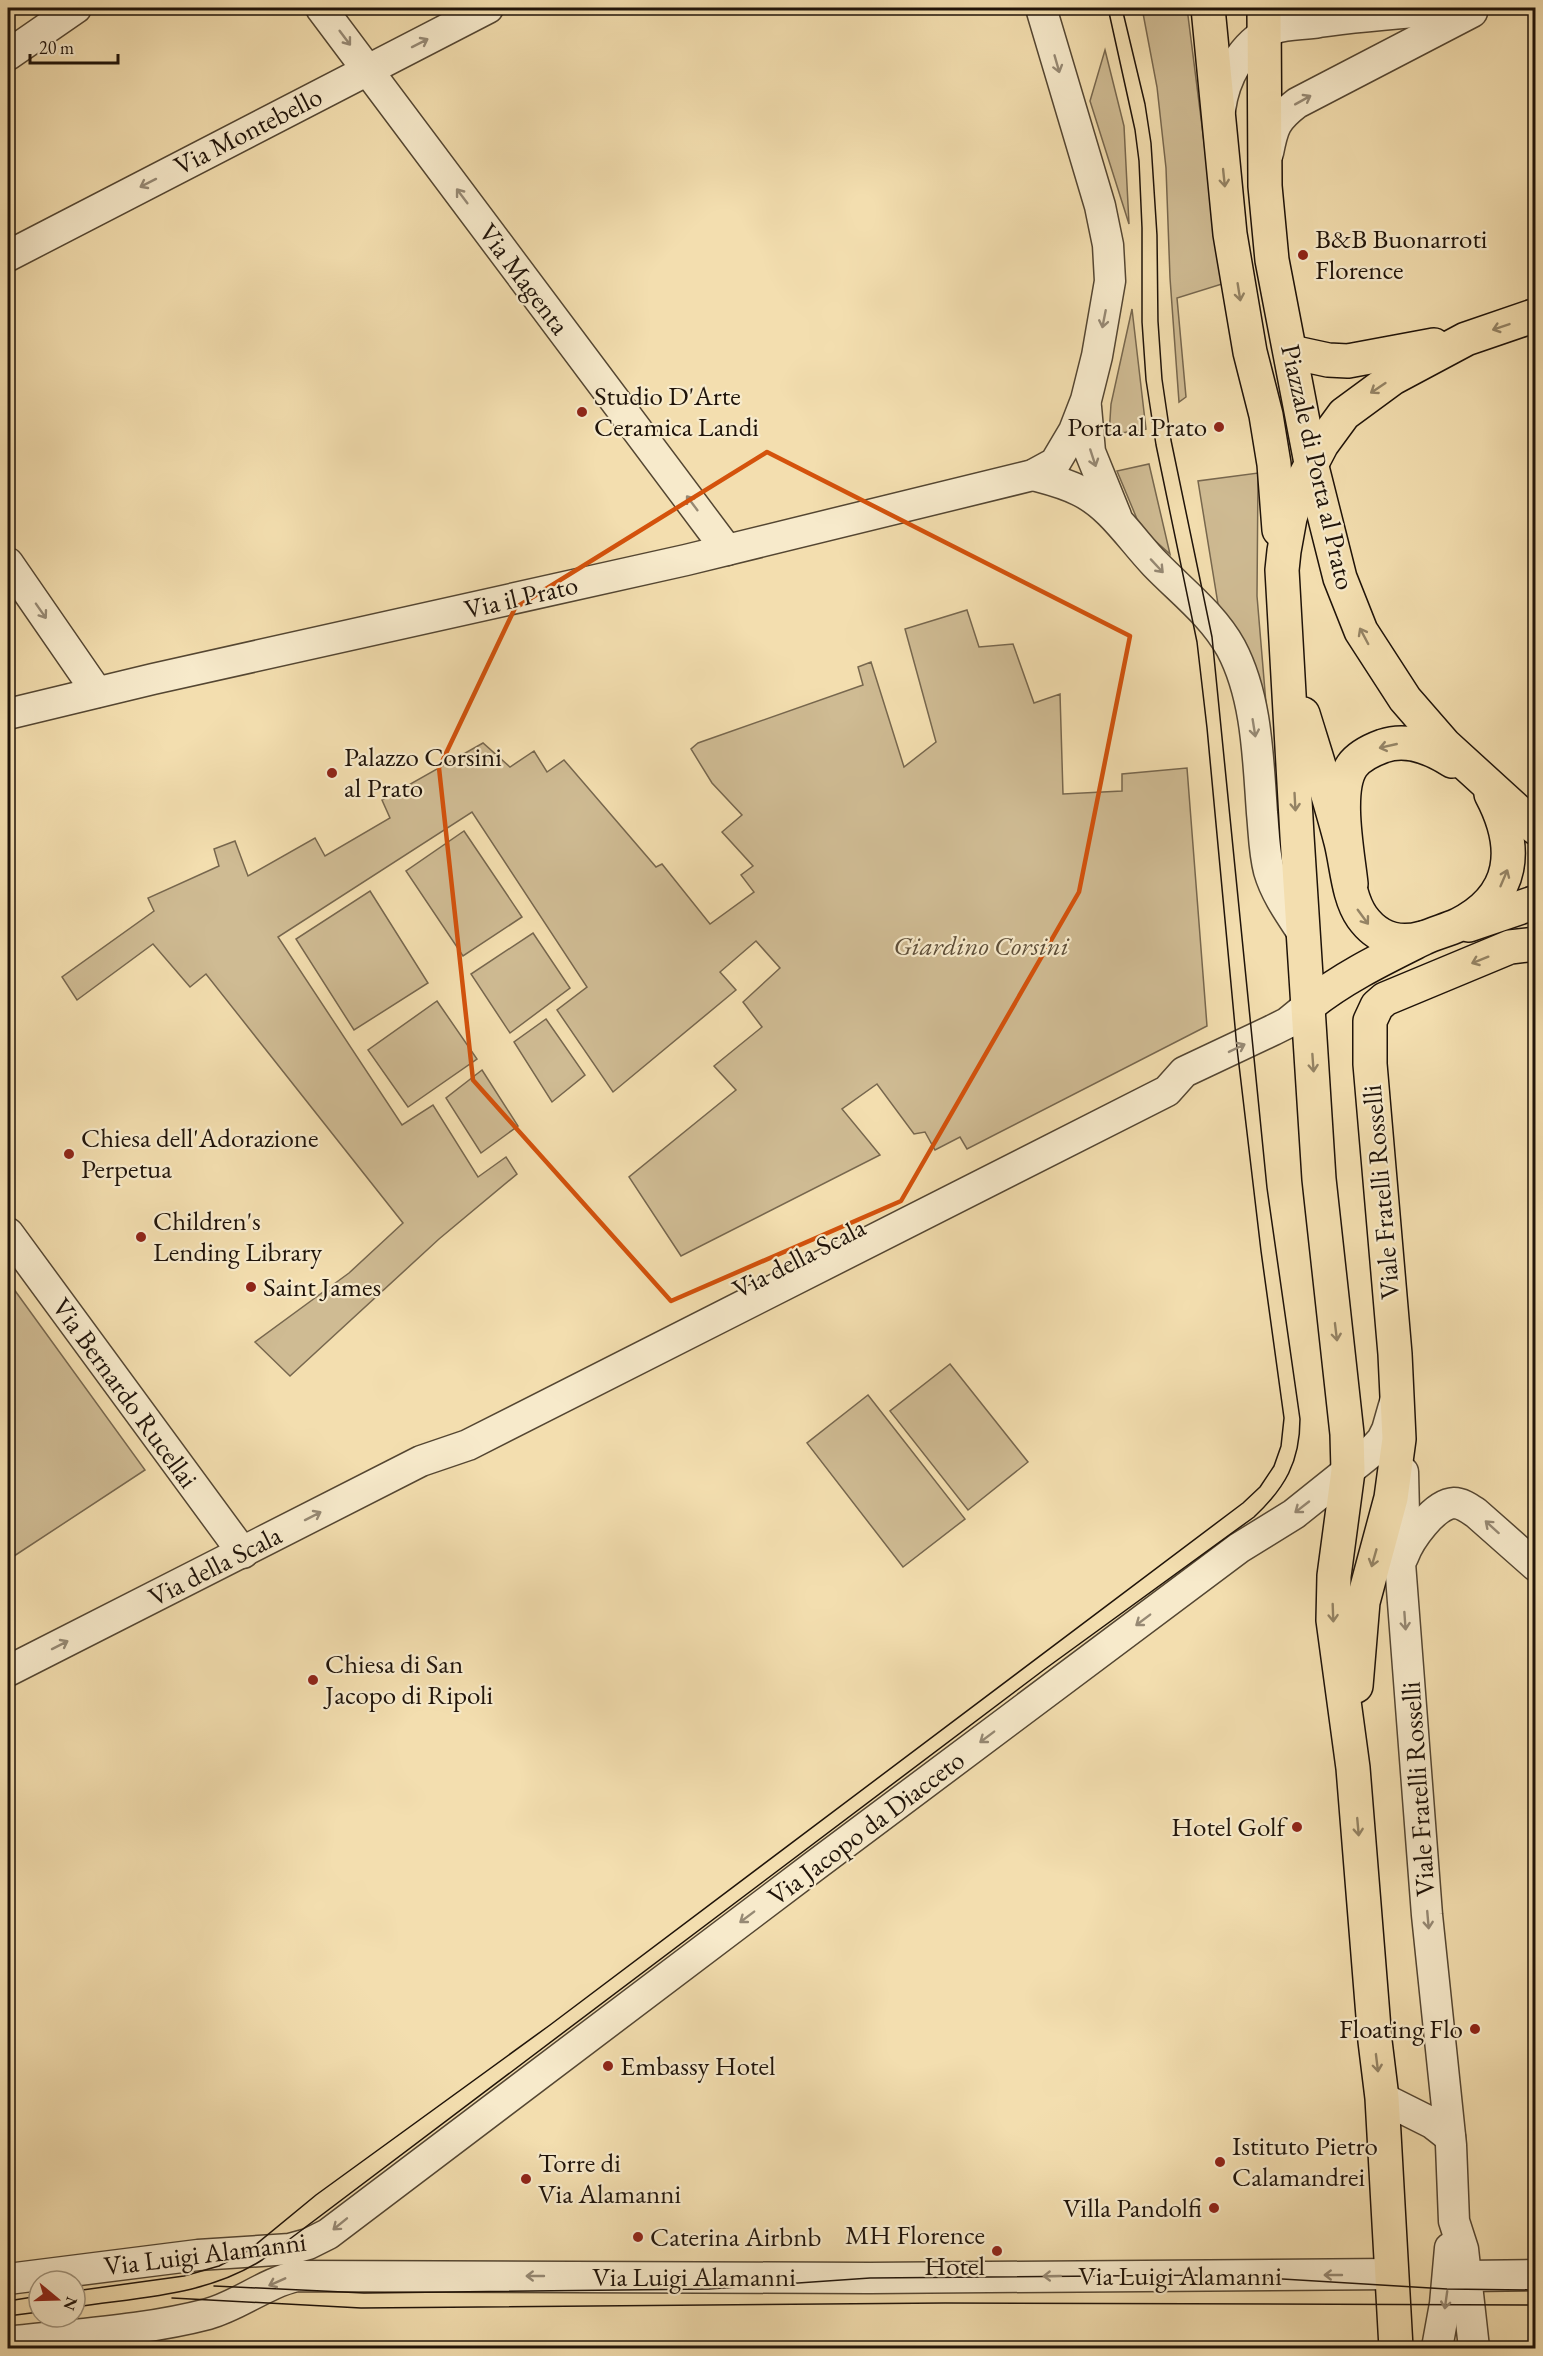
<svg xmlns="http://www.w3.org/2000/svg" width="1543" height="2356" font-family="'EB Garamond',serif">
  <rect width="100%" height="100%" fill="#f3deaf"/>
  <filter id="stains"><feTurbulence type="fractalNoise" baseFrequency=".00333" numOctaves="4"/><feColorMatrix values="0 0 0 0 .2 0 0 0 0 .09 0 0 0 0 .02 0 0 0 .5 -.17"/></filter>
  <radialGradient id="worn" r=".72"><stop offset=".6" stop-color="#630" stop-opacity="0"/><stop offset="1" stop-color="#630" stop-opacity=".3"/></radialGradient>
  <g fill="#cfbb93" stroke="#77674e" stroke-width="1.5">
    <polygon points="1142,8 1187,8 1222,284 1177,298 1186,397 1179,402 1170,278 1166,168 1157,87"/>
    <polygon points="1105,50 1124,126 1129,224 1090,101"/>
    <polygon points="1132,309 1146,429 1109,435 1111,404"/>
    <polygon points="1149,464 1170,554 1152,538 1137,519 1117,471"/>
    <polygon points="1258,473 1257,596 1271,763 1251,663 1218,604 1198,481"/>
    <polygon points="967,610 979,647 1013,644 1034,703 1060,694 1063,794 1122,791 1122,774 1187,768 1207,1026 967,1149 960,1137 935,1150 925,1132 914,1134 877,1084 842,1109 880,1155 681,1256 629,1177 736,1090 714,1066 762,1027 743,1002 780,968 756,941 720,972 736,990 613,1092 557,1010 587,987 472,812 278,937 402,1125 433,1105 478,1177 506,1157 517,1174 439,1239 290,1376 255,1342 349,1273 403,1223 206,974 190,987 153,944 77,1000 62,977 154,911 148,898 219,866 214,849 235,841 248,876 315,838 325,856 390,818 382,800 483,743 510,767 534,751 547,772 564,760 656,867 662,864 710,924 754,892 741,875 753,866 722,832 742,815 712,783 691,749 698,743 863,685 858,667 871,662 904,767 936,742 905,629"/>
    <polygon points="464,831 522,917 463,956 406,871"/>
    <polygon points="370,891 428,983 354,1030 296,939"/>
    <polygon points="533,933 570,988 510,1033 471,974"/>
    <polygon points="437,1001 477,1059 408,1107 368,1050"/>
    <polygon points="546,1019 585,1075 552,1102 514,1042"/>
    <polygon points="482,1070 518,1126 481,1153 446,1098"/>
    <polygon points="8,1281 145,1470 8,1560"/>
    <polygon points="950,1364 1028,1462 968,1510 890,1411"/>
    <polygon points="868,1395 965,1519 903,1567 807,1443"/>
  </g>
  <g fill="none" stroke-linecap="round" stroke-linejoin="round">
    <defs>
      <g id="minor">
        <polyline points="321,8 727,550"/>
        <polyline points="8,55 76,8"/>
        <path d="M1220,110C1224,78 1242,44 1273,29C1287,23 1304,25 1319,22C1367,15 1416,12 1465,8"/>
        <path d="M1268,153C1273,127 1275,120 1297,103L1472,12"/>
        <polyline points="8,256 488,8"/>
        <polyline points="1086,407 1090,452 1116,516"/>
        <path d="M1033,475C1048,479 1065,483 1080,491C1111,506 1131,539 1155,564C1181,591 1212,614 1231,648C1257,697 1258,758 1262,813C1264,833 1264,852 1269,871C1276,895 1291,915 1304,935"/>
        <polyline points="8,563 97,692"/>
        <polyline points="8,714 153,679 686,560 1033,475 1055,463 1074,431 1086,400 1097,356 1110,281 1108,245 1100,206 1041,8"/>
        <polyline points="8,1233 243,1553"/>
        <polyline points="1403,1472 1404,1514 1400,1563 1427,1915 1451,2145 1454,2221 1463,2249 1474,2348"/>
        <path d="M1403,1557C1409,1540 1434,1504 1454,1503C1462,1503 1470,1509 1476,1513L1536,1566"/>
        <polyline points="8,1671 421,1461 468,1445 1167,1091 1184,1072 1273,1030 1287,1023 1309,1005"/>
        <polyline points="1382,2098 1432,2123 1450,2137"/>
        <polyline points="1467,2276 1536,2275"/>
        <polyline points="8,2279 198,2255 290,2249 308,2244 328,2234 813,1867 1239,1548 1294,1514 1369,1454 1382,1440 1387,1430 1395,1402"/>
        <path d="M8,2342C74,2334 143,2331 208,2314C240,2305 265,2283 297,2276L870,2278L1392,2274"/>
        <polyline points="1437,2348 1445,2304 1450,2248"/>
      </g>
      <g id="primary">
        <polyline points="1208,8 1230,234 1250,352 1266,415 1274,464 1279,530"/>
        <polyline points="1264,8 1265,186 1272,260 1311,463 1340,578 1361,631 1405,699 1445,745 1536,828"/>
        <polyline points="1291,352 1328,360 1348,361 1434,345"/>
        <path d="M1303,714C1316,756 1330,799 1341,842C1347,866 1348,897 1362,917C1377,938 1398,945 1422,938"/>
        <path d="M1351,884C1348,854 1335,791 1352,766C1359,756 1372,750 1383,746C1407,738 1432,748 1452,761"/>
        <polyline points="1469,925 1536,902"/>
        <path d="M1309,1005C1344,977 1384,958 1424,938C1435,933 1447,930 1458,925C1516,896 1519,847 1491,794"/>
        <polyline points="1356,1686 1363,1602 1391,1498 1399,1439 1395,1354 1370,1064 1370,1021 1377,1006 1385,999 1510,947 1536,944"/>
        <polyline points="1396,2348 1382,2098 1375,2041 1353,1768 1333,1620 1334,1576 1348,1471 1347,1434 1319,1179 1297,836 1282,570 1284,551 1290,518 1301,484 1322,444 1344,414 1393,378 1466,339 1536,315"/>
      </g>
    </defs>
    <use href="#minor" stroke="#544632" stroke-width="33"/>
    <use href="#primary" stroke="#1f1309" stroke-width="36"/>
    <use href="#minor" stroke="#f7eacb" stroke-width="30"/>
    <use href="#primary" stroke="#f3deaf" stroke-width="33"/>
    <g stroke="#1f1309" stroke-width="1.5">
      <polyline points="214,2286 364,2293 709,2289 870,2278 1215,2275 1447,2289 1536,2290"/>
      <polyline points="75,2291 184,2276 219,2266 248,2251 316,2195 550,2025 1243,1503 1260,1487 1274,1466 1281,1446 1284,1418 1261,1251 1237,1048 1207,728 1197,642 1156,445 1146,380 1142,322 1142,228 1139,161 1135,130 1108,8"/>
      <polyline points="172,2298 361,2308 945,2303 1536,2305"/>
      <polyline points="8,2301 39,2296"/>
      <path d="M75,2307C140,2297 206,2296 262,2260L1045,1669L1254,1517C1285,1488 1300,1462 1300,1419L1267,1188L1212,637L1171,440L1162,379L1158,321L1157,235L1151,143L1145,104L1122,8"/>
      <polyline points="8,2316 39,2312"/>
    </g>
  </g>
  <defs><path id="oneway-shaft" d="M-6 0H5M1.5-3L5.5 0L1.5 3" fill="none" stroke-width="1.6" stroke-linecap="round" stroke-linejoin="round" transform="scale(1.5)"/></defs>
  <g stroke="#968974">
    <use href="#oneway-shaft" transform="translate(345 38) rotate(53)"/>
    <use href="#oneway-shaft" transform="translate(420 43) rotate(-27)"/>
    <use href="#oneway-shaft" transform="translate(1057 64) rotate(74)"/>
    <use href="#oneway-shaft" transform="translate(1303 100) rotate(-29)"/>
    <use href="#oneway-shaft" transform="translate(148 183) rotate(153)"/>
    <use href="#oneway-shaft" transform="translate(462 196) rotate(-127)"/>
    <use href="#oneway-shaft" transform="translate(1104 319) rotate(101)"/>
    <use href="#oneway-shaft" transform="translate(1093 458) rotate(72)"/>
    <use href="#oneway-shaft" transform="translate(692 503) rotate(-127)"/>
    <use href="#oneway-shaft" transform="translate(1157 566) rotate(47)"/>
    <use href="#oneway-shaft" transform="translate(41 611) rotate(55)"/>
    <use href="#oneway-shaft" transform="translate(1254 728) rotate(81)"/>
    <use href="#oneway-shaft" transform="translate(1237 1048) rotate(-26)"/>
    <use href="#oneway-shaft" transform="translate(1302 1507) rotate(142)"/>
    <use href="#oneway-shaft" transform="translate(313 1516) rotate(-27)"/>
    <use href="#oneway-shaft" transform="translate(1492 1527) rotate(-138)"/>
    <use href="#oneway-shaft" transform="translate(1143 1620) rotate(143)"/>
    <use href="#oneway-shaft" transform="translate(1405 1621) rotate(86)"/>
    <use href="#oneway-shaft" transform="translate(60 1645) rotate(-27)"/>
    <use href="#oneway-shaft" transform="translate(987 1737) rotate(143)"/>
    <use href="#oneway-shaft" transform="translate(747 1917) rotate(143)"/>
    <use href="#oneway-shaft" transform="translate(1428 1920) rotate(85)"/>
    <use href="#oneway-shaft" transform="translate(340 2224) rotate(141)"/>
    <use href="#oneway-shaft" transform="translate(1333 2275) rotate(-180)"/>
    <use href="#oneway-shaft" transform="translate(535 2276) rotate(-180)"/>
    <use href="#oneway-shaft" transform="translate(1052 2276) rotate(179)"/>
    <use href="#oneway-shaft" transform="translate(277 2282) rotate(156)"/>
    <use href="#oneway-shaft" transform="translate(1446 2300) rotate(98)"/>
  </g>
  <g stroke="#948364">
    <use href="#oneway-shaft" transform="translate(1224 178) rotate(84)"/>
    <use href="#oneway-shaft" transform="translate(1239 292) rotate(81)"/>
    <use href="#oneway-shaft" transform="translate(1501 327) rotate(161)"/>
    <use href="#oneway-shaft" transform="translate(1378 388) rotate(146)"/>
    <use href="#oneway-shaft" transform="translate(1364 636) rotate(-118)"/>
    <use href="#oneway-shaft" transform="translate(1388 746) rotate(167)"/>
    <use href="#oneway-shaft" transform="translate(1295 802) rotate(87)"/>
    <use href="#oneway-shaft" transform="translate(1504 878) rotate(-67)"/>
    <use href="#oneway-shaft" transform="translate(1363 917) rotate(54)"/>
    <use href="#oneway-shaft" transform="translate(1480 960) rotate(158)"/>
    <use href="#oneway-shaft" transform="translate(1313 1063) rotate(86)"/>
    <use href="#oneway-shaft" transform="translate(1336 1332) rotate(83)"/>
    <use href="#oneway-shaft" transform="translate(1374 1558) rotate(106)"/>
    <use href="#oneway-shaft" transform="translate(1333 1613) rotate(88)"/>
    <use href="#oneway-shaft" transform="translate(1358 1827) rotate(85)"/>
    <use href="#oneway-shaft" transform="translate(1377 2063) rotate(83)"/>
  </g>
  <path fill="none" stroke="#d4520c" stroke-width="4.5" stroke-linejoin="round" d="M767,452L1130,636L1079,892L901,1201L671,1301L473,1080L439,768L515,608Z"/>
  <g fill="#8f2418" stroke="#f7eacb" stroke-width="2">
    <circle cx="1303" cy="255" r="6"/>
    <circle cx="582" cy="412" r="6"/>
    <circle cx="1219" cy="427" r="6"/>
    <circle cx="332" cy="773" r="6"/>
    <circle cx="69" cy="1154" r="6"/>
    <circle cx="141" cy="1237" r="6"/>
    <circle cx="251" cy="1287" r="6"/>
    <circle cx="313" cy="1680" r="6"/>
    <circle cx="1297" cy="1827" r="6"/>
    <circle cx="1475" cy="2029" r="6"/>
    <circle cx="608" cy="2066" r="6"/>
    <circle cx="1220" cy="2162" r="6"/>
    <circle cx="526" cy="2179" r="6"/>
    <circle cx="1214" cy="2208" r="6"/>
    <circle cx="638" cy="2237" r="6"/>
    <circle cx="997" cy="2251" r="6"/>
  </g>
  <g text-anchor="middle" stroke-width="4.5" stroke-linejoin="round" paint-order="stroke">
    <g font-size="27" fill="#1f1309" stroke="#f7eacb">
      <text transform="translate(248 131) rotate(-27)" y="9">Via Montebello</text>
      <text transform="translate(524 279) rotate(53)" y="9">Via Magenta</text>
      <text transform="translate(1318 467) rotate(77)" y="9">Piazzale di Porta al Prato</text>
      <text transform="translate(521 597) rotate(-13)" y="9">Via il Prato</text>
      <text transform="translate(1381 1192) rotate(-95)" y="9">Viale Fratelli Rosselli</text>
      <text transform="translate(799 1258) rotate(-27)" y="9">Via della Scala</text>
      <text transform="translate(125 1393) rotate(54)" y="9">Via Bernardo Rucellai</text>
      <text transform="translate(215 1566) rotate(-27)" y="9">Via della Scala</text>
      <text transform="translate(1418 1789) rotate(-94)" y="9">Viale Fratelli Rosselli</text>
      <text transform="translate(866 1828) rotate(-37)" y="9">Via Jacopo da Diacceto</text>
      <text transform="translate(205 2254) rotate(-7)" y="9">Via Luigi Alamanni</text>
      <text x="1180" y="2285">Via Luigi Alamanni</text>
      <text x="694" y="2286">Via Luigi Alamanni</text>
    </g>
    <g font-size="27" fill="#1f1309" stroke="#f7eacb" text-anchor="start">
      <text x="1315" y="248">B&amp;B Buonarroti<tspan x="1315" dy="31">Florence</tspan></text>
      <text x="594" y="405">Studio D'Arte<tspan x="594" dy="31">Ceramica Landi</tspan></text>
      <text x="1207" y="436" text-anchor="end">Porta al Prato</text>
      <text x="344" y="766">Palazzo Corsini<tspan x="344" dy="31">al Prato</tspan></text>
      <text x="81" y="1147">Chiesa dell'Adorazione<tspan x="81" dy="31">Perpetua</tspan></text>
      <text x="153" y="1230">Children's<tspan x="153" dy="31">Lending Library</tspan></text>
      <text x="263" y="1296">Saint James</text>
      <text x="325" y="1673">Chiesa di San<tspan x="325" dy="31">Jacopo di Ripoli</tspan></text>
      <text x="1285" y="1836" text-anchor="end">Hotel Golf</text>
      <text x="1463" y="2038" text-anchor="end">Floating Flo</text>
      <text x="620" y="2075">Embassy Hotel</text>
      <text x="1232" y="2155">Istituto Pietro<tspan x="1232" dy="31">Calamandrei</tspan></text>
      <text x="538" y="2172">Torre di<tspan x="538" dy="31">Via Alamanni</tspan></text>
      <text x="1202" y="2217" text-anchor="end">Villa Pandolfi</text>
      <text x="985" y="2244" text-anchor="end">MH Florence<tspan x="985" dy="31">Hotel</tspan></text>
      <text x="650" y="2246">Caterina Airbnb</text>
    </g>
    <g font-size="27" font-style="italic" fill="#5d4e39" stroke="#f7eacb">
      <text x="981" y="955">Giardino Corsini</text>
    </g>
  </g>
  <rect width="1543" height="2356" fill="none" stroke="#f3deaf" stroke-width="30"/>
  <rect x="9" y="9" width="1525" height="2338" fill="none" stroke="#1f1309" stroke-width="3"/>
  <rect x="15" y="15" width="1513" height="2326" fill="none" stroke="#1f1309" stroke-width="1.5"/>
  <g transform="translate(57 2299) rotate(109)"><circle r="28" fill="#f7eacb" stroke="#a1947d" stroke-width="1.5"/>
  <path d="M0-4.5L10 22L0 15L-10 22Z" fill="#8f2418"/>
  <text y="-9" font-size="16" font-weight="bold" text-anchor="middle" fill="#1f1309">N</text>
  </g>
  <path d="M30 54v9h88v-9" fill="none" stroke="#1f1309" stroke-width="3"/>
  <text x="39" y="54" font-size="18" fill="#1f1309" stroke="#f7eacb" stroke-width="4.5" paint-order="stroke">20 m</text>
  <rect width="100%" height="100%" filter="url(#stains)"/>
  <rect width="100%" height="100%" fill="url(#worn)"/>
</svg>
